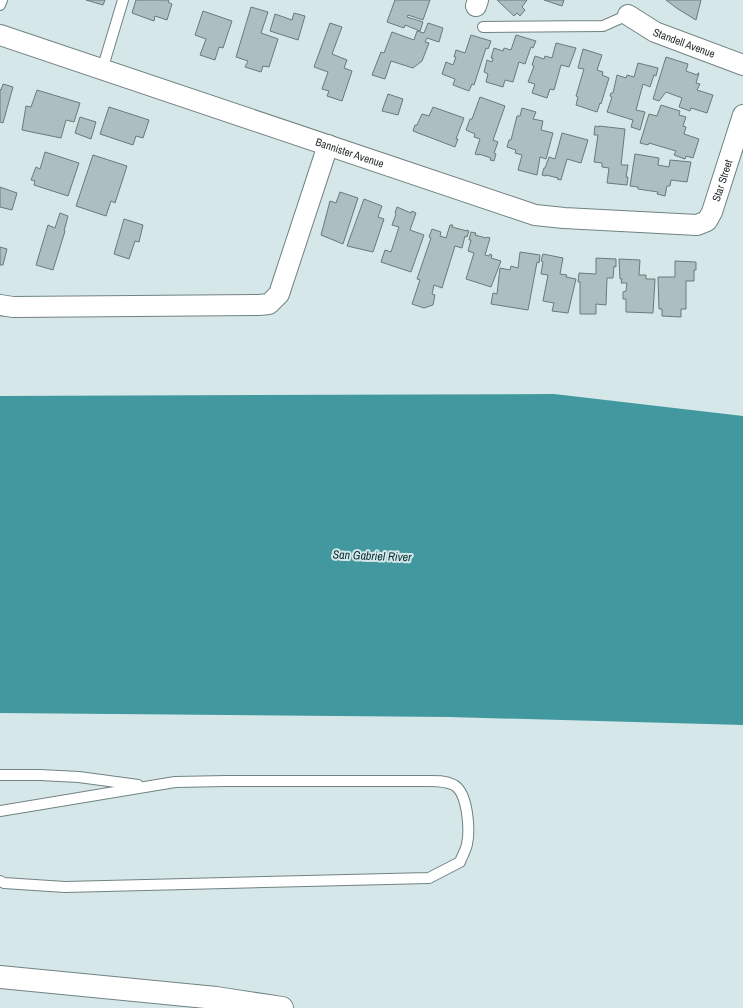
<svg xmlns="http://www.w3.org/2000/svg" width="743" height="1008" font-family="'Archivo Narrow',sans-serif">
  <rect width="100%" height="100%" fill="#d5e7e8"/>
  <polygon fill="#41989f" points="554,394 743,416 743,725 449,717 0,713 0,396"/>
  <g fill="#adbec0" stroke="#6a7a7b">
    <polygon points="86,0 105,0 103,5"/>
    <polygon points="136,0 169,0 168,2 172,4 167,20 155,16 154,21 132,13"/>
    <polygon points="395,0 430,0 423,20 408,15 407,17 423,22 420,31 405,25 404,28 387,22"/>
    <polygon points="497,0 527,0 522,7 525,10 520,16 517,13 514,16"/>
    <polygon points="544,0 564,0 562,6"/>
    <polygon points="666,0 701,0 696,20 678,9"/>
    <polygon points="251,7 268,12 261,33 278,39 269,67 263,66 261,72 245,67 248,61 236,57"/>
    <polygon points="203,11 232,21 223,48 219,47 215,60 200,55 206,39 195,35"/>
    <polygon points="294,13 305,16 298,40 270,31 275,14 292,20"/>
    <polygon points="330,23 342,27 332,54 347,60 344,68 352,71 342,101 327,96 329,91 322,89 328,72 314,67"/>
    <polygon points="428,23 443,28 439,42 427,38 425,42 429,43 422,61 413,68 391,61 385,79 372,75 381,52 384,53 392,32 414,40 417,31 424,33"/>
    <polygon points="471,35 491,41 488,49 486,48 474,85 472,84 469,91 453,85 455,79 442,74 446,62 453,65 456,57 454,57 456,50 465,53"/>
    <polygon points="516,35 536,41 533,48 531,47 525,64 519,62 513,82 505,80 503,87 486,82 488,74 484,72 487,60 492,62 493,58 491,58 494,48 503,51 504,48 511,50"/>
    <polygon points="556,43 576,48 569,67 561,65 554,90 550,89 547,98 532,93 535,84 528,82 534,66 532,65 535,56 544,59 545,56 552,58"/>
    <polygon points="583,49 602,55 597,70 603,72 602,75 609,78 601,104 600,103 597,112 576,105 578,97 576,96 584,69 578,68"/>
    <polygon points="666,57 688,64 686,71 697,75 698,73 699,73 696,83 700,84 697,90 713,95 707,113 691,108 690,111 679,107 682,98 666,92 659,101 653,99"/>
    <polygon points="638,63 658,68 656,76 654,75 650,87 643,84 636,110 645,112 640,130 631,127 633,120 607,112 612,97 610,96 611,93 613,93 617,75 626,78 627,75 634,77"/>
    <polygon points="3,84 13,87 3,123 0,122 0,89 1,90"/>
    <polygon points="37,90 80,103 74,122 66,120 61,138 22,130 26,106 31,107"/>
    <polygon points="388,94 403,99 398,115 382,111"/>
    <polygon points="480,97 505,106 493,140 498,142 494,153 496,154 494,161 490,160 491,158 479,154 479,155 475,154 480,139 474,137 475,134 466,130 470,119 472,119"/>
    <polygon points="661,105 680,111 679,115 686,117 683,126 686,127 684,134 699,139 693,158 686,156 685,159 674,155 676,151 649,143 648,145 640,143 649,114 657,116"/>
    <polygon points="109,107 149,120 143,138 136,136 133,145 100,134"/>
    <polygon points="433,107 464,118 456,139 458,139 455,147 413,131 415,125 417,125 422,114 429,116"/>
    <polygon points="522,108 536,112 533,119 543,121 541,130 553,133 546,159 540,157 537,175 518,170 522,155 515,153 516,150 507,147 509,140 511,140 517,116 520,116"/>
    <polygon points="80,117 96,122 91,139 75,133"/>
    <polygon points="595,126 599,127 599,126 625,129 621,165 628,165 626,177 628,177 627,185 607,183 609,168 602,167 602,163 594,162 598,135 594,135"/>
    <polygon points="562,133 588,140 581,163 567,159 561,180 557,179 558,178 546,175 546,176 542,175 544,168 545,168 549,157 555,159"/>
    <polygon points="45,152 79,163 68,196 34,185 35,181 31,180 36,167 40,169"/>
    <polygon points="635,154 659,158 658,165 669,167 670,160 691,162 687,182 671,180 670,186 667,186 665,196 657,194 658,192 638,189 638,187 630,186"/>
    <polygon points="93,155 127,166 115,203 111,201 106,216 76,206"/>
    <polygon points="0,187 17,193 12,210 0,207"/>
    <polygon points="340,192 358,198 343,244 321,235 330,201 336,203"/>
    <polygon points="364,199 382,206 378,217 384,219 373,252 347,246"/>
    <polygon points="397,207 411,213 412,211 416,213 410,230 424,235 411,272 381,262 385,250 391,252 399,227 392,225 396,214 395,213"/>
    <polygon points="60,213 68,216 64,231 65,231 53,270 36,265 48,225 55,228"/>
    <polygon points="124,219 143,225 139,242 135,241 129,259 114,254"/>
    <polygon points="450,225 453,225 452,227 467,231 467,230 469,231 467,237 465,236 462,248 455,246 442,288 434,285 432,294 435,295 433,305 424,308 412,304 420,280 417,279 431,238 429,237 432,229 441,232 440,236 446,238"/>
    <polygon points="471,232 476,233 475,235 486,238 487,237 490,238 485,255 489,256 490,254 492,255 491,258 501,261 491,287 466,279 474,253 468,251 471,240 469,240"/>
    <polygon points="0,247 7,249 3,265 0,265"/>
    <polygon points="520,252 540,255 539,263 537,262 528,310 491,304 493,293 497,294 500,268 510,270 511,266 518,268"/>
    <polygon points="543,254 563,258 560,274 567,275 566,277 576,279 568,313 552,311 554,303 543,301 548,275 541,274 543,262 541,261"/>
    <polygon points="596,258 616,259 616,267 614,266 613,278 607,278 606,305 596,304 596,314 580,314 580,282 578,282 579,273 596,274"/>
    <polygon points="619,259 640,260 639,275 646,275 646,279 655,279 653,313 626,312 626,299 623,299 623,292 626,291 627,283 621,283 622,279 620,279"/>
    <polygon points="675,261 696,262 696,270 694,270 694,281 686,281 686,309 681,309 681,317 662,316 662,309 659,309 658,277 675,277"/>
  </g>
  <g fill="none" stroke-linecap="round" stroke-linejoin="round">
    <defs>
      <g id="lane">
        <polyline points="0,5 2,0"/>
        <polyline points="483,27 603,26 628,15"/>
        <polyline points="102,70 123,0"/>
        <polyline points="0,775 40,775 79,777 138,785"/>
        <path d="M0,811L175,782L226,781H423C433,781 444,780 454,785C468,793 470,830 467,844C466,850 462,856 460,862L429,878L65,887L4,883L0,881"/>
      </g>
      <g id="street">
        <polyline points="476,6 478,0"/>
        <path id="s1" d="M628,15L655,32L743,65"/>
        <path id="s2" d="M0,35L535,215L564,218L697,225L707,221L712,212L743,115"/>
        <polyline points="0,305 13,307 259,305 269,304 279,294 328,145"/>
      </g>
      <polyline id="highway" points="0,977 216,998 282,1008"/>
    </defs>
    <use href="#lane" stroke="#728283" stroke-width="12"/>
    <use href="#street" stroke="#728283" stroke-width="22"/>
    <use href="#highway" stroke="#728283" stroke-width="24"/>
    <use href="#lane" stroke="#fff" stroke-width="10"/>
    <use href="#street" stroke="#fff" stroke-width="20"/>
    <use href="#highway" stroke="#fff" stroke-width="22"/>
  </g>
  <g text-anchor="middle" stroke-width="4" stroke-linejoin="round" paint-order="stroke">
    <g font-size="11" fill="#282f30" stroke="#d5e7e8">
      <text dy="4" stroke="none"><textPath href="#s1" startOffset="63">Standell Avenue</textPath></text>
      <text dy="4" stroke="none"><textPath href="#s2" startOffset="369">Bannister Avenue</textPath></text>
      <text dy="4" stroke="none"><textPath href="#s2" startOffset="781">Star Street</textPath></text>
    </g>
    <g font-size="12" font-style="italic" fill="#053134" stroke="#d5e7e8">
      <text transform="translate(372 556) rotate(2)" y="4">San Gabriel River</text>
    </g>
  </g>
</svg>
